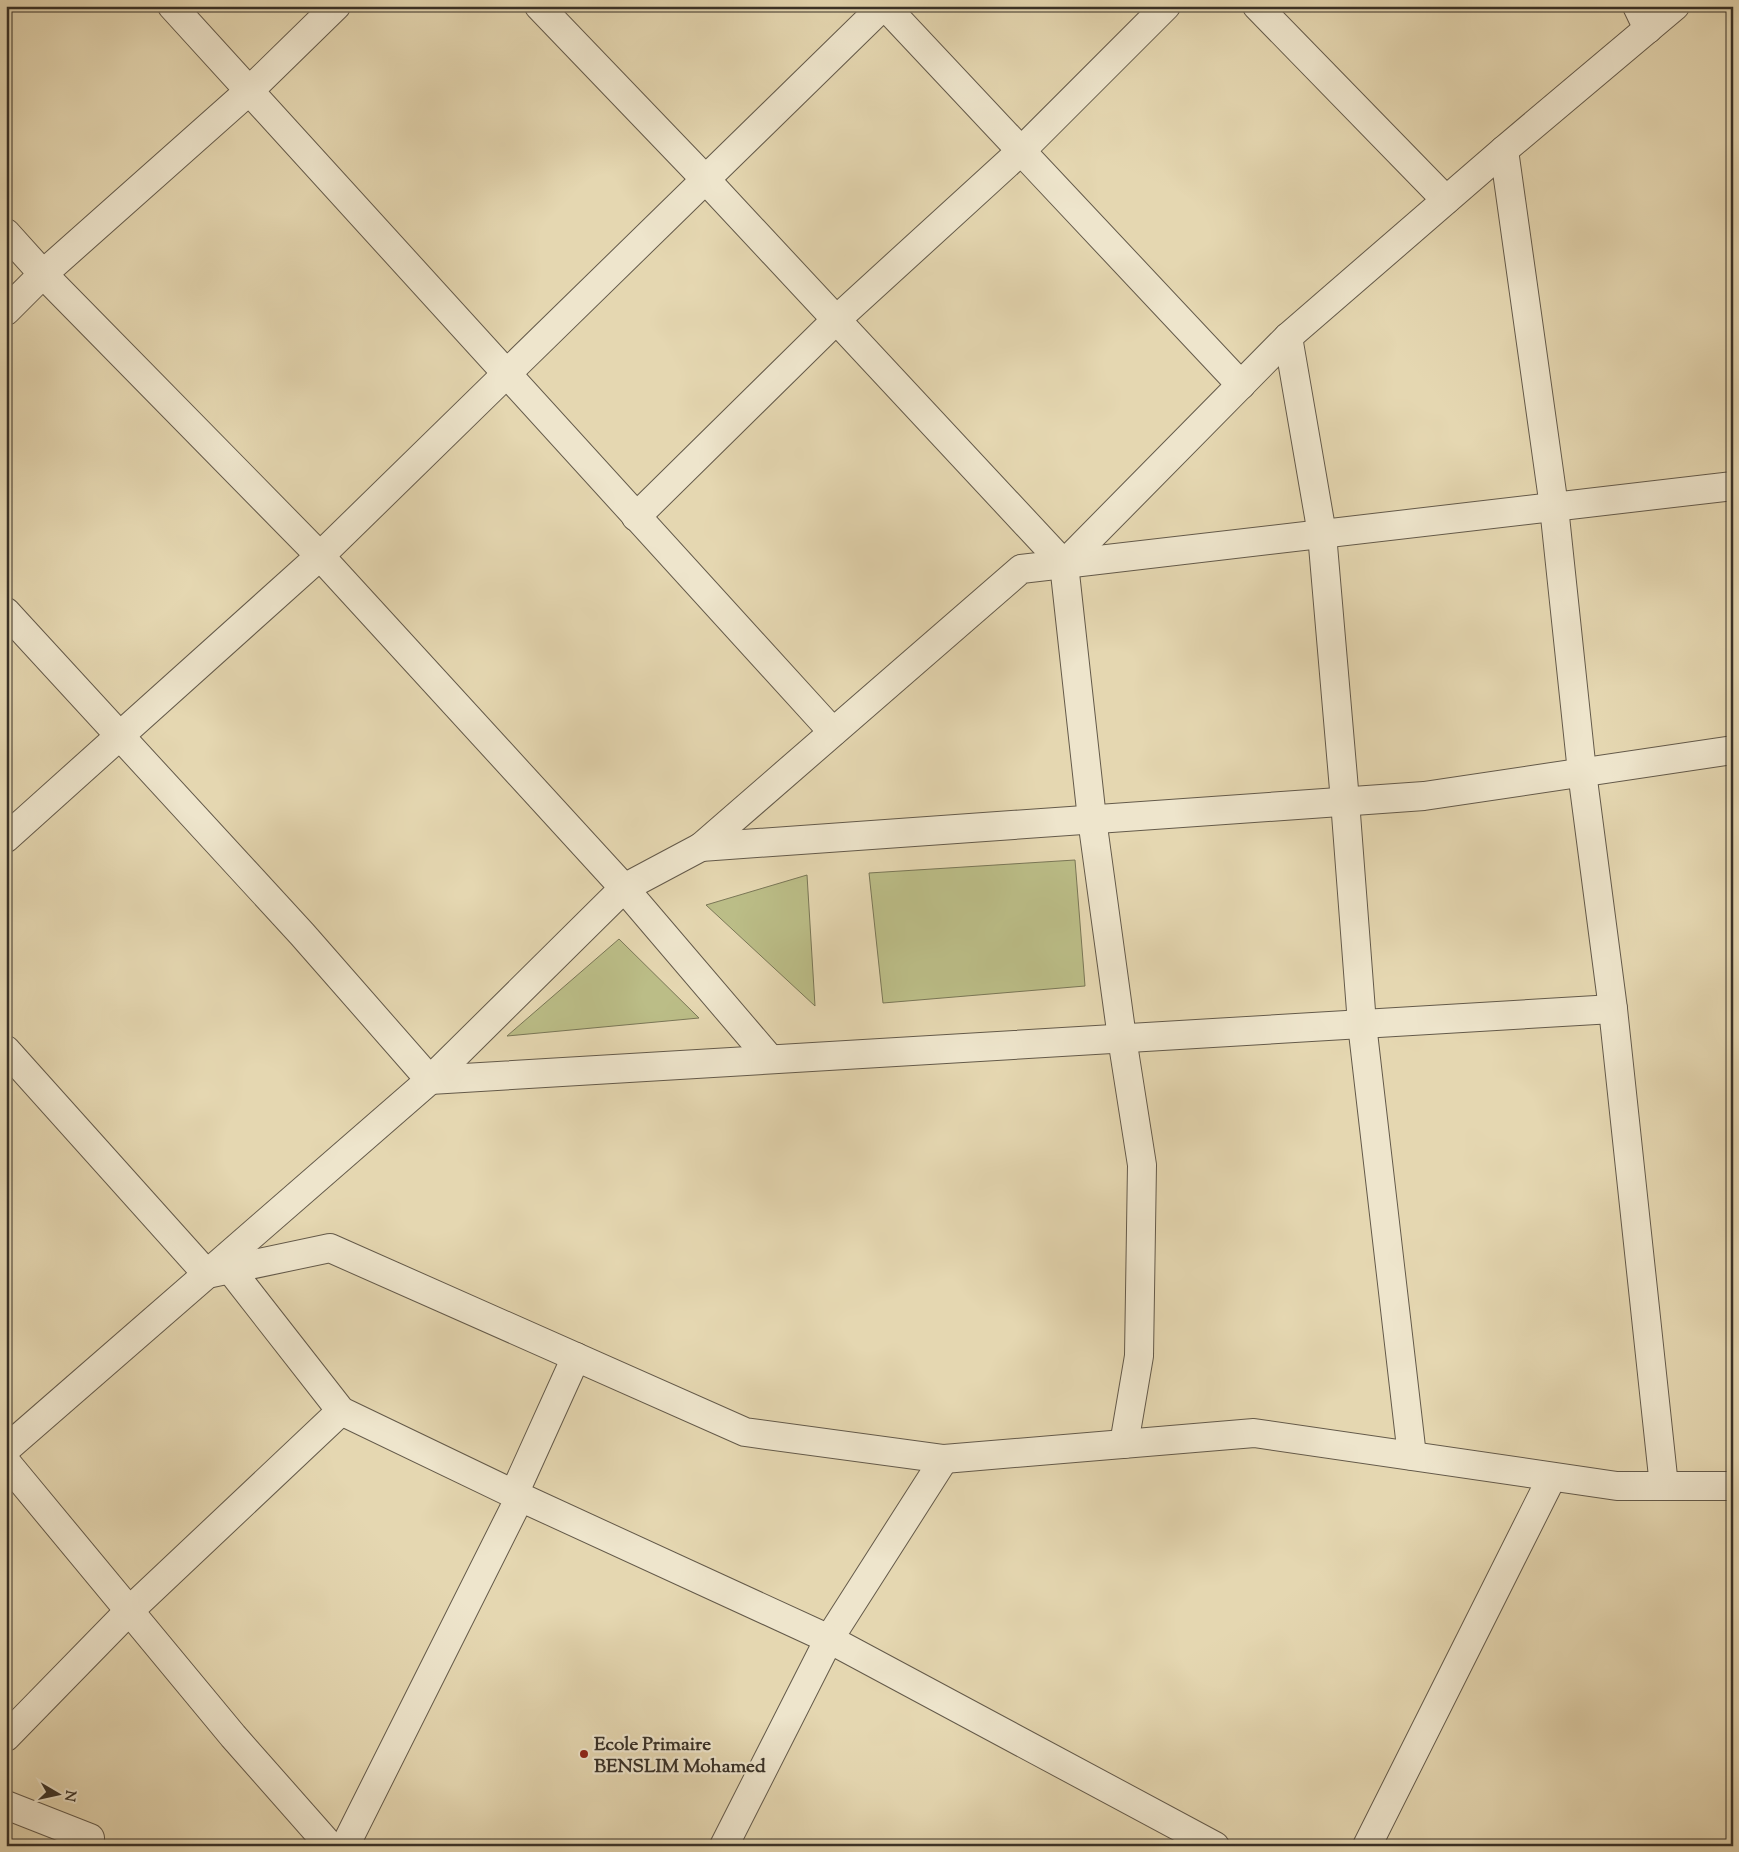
<svg xmlns="http://www.w3.org/2000/svg" width="1739" height="1852" font-family="'Sorts Mill Goudy',serif">
  <rect width="100%" height="100%" fill="#e5d7b1"/>
  <filter id="stains"><feTurbulence type="fractalNoise" baseFrequency=".004" numOctaves="4"/><feColorMatrix values="0 0 0 0 .2 0 0 0 0 .09 0 0 0 0 .02 0 0 0 .5 -.17"/></filter>
  <radialGradient id="worn" r=".72"><stop offset=".6" stop-color="#630" stop-opacity="0"/><stop offset="1" stop-color="#630" stop-opacity=".3"/></radialGradient>
  <g fill="#bbbd87" stroke="#7a7757">
    <polygon points="1075,860 1085,986 883,1003 869,873"/>
    <polygon points="807,875 815,1006 706,905"/>
    <polygon points="619,939 699,1018 507,1036"/>
  </g>
  <g fill="none" stroke-linecap="round" stroke-linejoin="round">
    <defs>
      <g id="minor">
        <polyline points="172,6 833,732"/>
        <polyline points="539,6 706,180 1064,564 1092,819 1122,1038 1142,1165 1139,1356 1124,1444"/>
        <polyline points="885,6 1241,385"/>
        <polyline points="1257,6 1446,200"/>
        <polyline points="1637,6 1648,29"/>
        <polyline points="1504,150 1554,507 1582,772 1613,1009 1664,1486"/>
        <polyline points="6,233 43,274 320,556 624,888 770,1059"/>
        <polyline points="6,311 43,274 249,91 336,6"/>
        <polyline points="1288,337 1322,534 1345,801 1362,1024 1412,1456"/>
        <polyline points="636,517 836,320 1021,151 1166,6"/>
        <polyline points="1064,564 1733,486"/>
        <polyline points="6,612 302,934 430,1080 1613,1009"/>
        <polyline points="6,838 320,556 883,6"/>
        <polyline points="701,847 1424,796 1733,750"/>
        <polyline points="6,1050 207,1274 330,1248 745,1432 944,1459 1254,1433 1617,1486 1733,1486"/>
        <polyline points="230,1269 341,1411 520,1497"/>
        <polyline points="6,1449 430,1080 624,888 701,847 1021,569 1064,564 1288,337 1504,150 1675,6"/>
        <polyline points="944,1459 829,1639 1215,1846"/>
        <polyline points="6,1462 233,1736 330,1846"/>
        <polyline points="514,1494 576,1357"/>
        <polyline points="6,1737 129,1611 341,1411"/>
        <polyline points="6,1805 90,1838"/>
        <polyline points="345,1846 520,1497 829,1639 724,1846"/>
        <polyline points="1367,1846 1552,1477"/>
      </g>
    </defs>
    <use href="#minor" stroke="#645a4a" stroke-width="30"/>
    <use href="#minor" stroke="#eee5cc" stroke-width="28"/>
  </g>
  <circle fill="#8f2418" stroke="#eee5cc" stroke-width="2" cx="584" cy="1754" r="5"/>
  <g text-anchor="middle" stroke-width="4.5" stroke-linejoin="round" paint-order="stroke">
    <g font-size="19" font-weight="bold" fill="#393127" stroke="#eee5cc" text-anchor="start">
      <text x="594" y="1750">Ecole Primaire<tspan x="594" dy="22">BENSLIM Mohamed</tspan></text>
    </g>
  </g>
  <rect width="1739" height="1852" fill="none" stroke="#e5d7b1" stroke-width="25"/>
  <rect x="8" y="8" width="1724" height="1837" fill="none" stroke="#393127" stroke-width="2.5"/>
  <rect x="12" y="12" width="1714" height="1827" fill="none" stroke="#393127"/>
  <g transform="translate(58 1794) rotate(99)" stroke="#eee5cc" stroke-width="4" paint-order="stroke">
  <path d="M0-4L9 19L0 12L-9 19Z" fill="#393127"/>
  <text y="-8" font-size="14" font-weight="bold" text-anchor="middle" fill="#393127">N</text>
  </g>
  <rect width="100%" height="100%" filter="url(#stains)"/>
  <rect width="100%" height="100%" fill="url(#worn)"/>
</svg>
